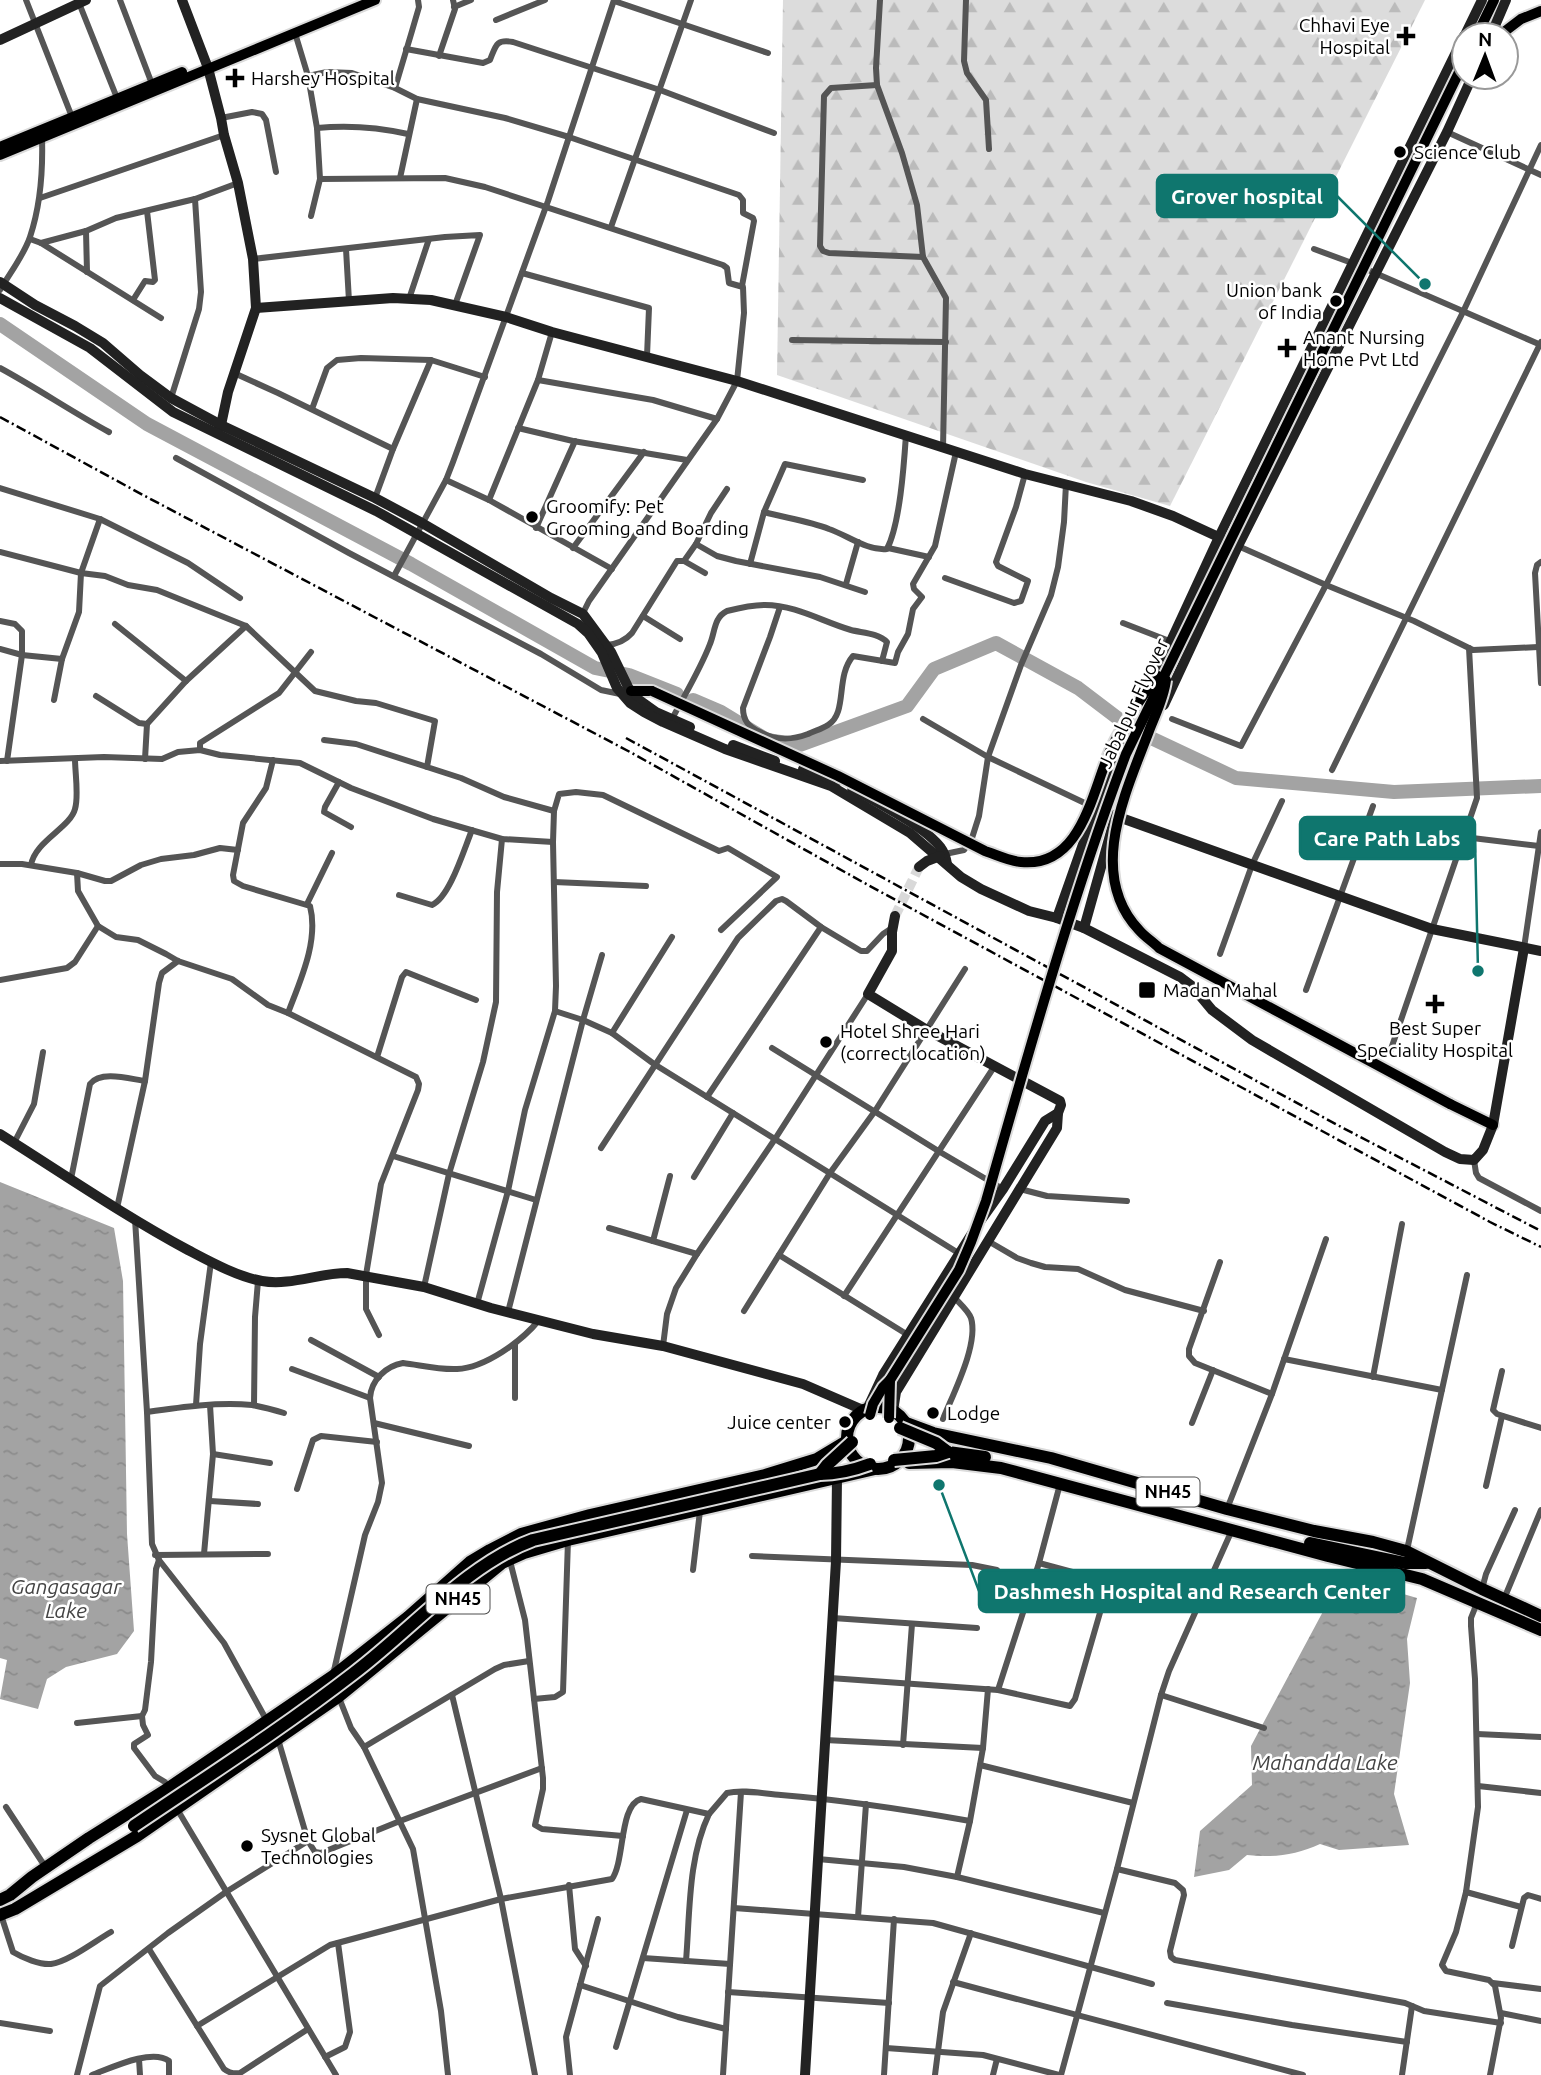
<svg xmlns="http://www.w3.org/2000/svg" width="1541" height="2075" font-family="Ubuntu,sans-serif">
  <defs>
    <pattern id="forest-firs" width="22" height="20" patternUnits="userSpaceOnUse" patternTransform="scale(1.75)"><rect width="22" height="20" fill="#dcdcdc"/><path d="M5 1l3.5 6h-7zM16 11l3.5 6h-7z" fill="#bbb"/></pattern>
    <pattern id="water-ripples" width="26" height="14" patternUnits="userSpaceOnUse" patternTransform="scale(1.75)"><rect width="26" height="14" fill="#a3a3a3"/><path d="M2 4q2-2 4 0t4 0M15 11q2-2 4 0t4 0" fill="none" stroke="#8b8b8b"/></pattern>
  </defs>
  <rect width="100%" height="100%" fill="#fff"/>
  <polygon fill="url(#forest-firs)" points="783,0 1425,0 1170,506 1086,482 777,375"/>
  <g fill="url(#water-ripples)">
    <polygon points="0,1182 114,1228 123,1281 127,1534 134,1631 117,1654 66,1667 47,1679 38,1709 0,1699 7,1660 0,1658"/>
    <path d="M1342,1576L1417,1598L1407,1639L1410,1683L1394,1794L1409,1845L1339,1850L1320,1844C1296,1855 1273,1858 1247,1855L1229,1870L1194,1877L1200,1831L1252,1785L1251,1746Z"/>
  </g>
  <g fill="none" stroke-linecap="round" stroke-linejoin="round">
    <g stroke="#a3a3a3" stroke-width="14">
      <polyline points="0,324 147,424 411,564 595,668 629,675 677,694"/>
      <polyline points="693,700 721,712 767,740 800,745 907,706 934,669 996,643 1078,688 1132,729 1236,778 1394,792 1541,786"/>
    </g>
    <polyline stroke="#d9d9d9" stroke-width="10" stroke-dasharray="10 5" stroke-linecap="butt" points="895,916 919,867"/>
    <defs>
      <g id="primary">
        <polyline points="1477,35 1494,0"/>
        <polyline points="1500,35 1521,19 1541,11"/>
        <polyline points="0,147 182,72"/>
        <polyline points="0,155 375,0"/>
        <polyline points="631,691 652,691"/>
        <polyline points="1450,1104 1493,1125"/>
      </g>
      <g id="highway">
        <circle cx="878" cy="1438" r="31"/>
        <polyline points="906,1423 933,1433 1051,1458 1227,1509 1314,1531 1373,1542 1406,1551 1482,1589 1541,1616"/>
        <polyline points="948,1452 985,1457"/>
        <polyline points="909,1463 952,1462 1001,1468 1328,1556 1422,1579 1541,1630"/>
        <polyline points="1310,1543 1405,1563 1426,1563"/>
        <polyline points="0,1900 10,1895 32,1877 89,1838 167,1789 333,1676 408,1617 470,1562 490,1550 521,1534 590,1515 765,1475 817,1459 847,1441"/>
        <polyline points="0,1915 15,1909 137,1836 338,1697 502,1563 524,1553 568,1540 875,1469"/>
      </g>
    </defs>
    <use href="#primary" stroke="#dbdbdb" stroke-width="14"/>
    <use href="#highway" stroke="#dbdbdb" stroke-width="16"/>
    <g stroke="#555" stroke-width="6">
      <polyline points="26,0 72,117"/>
      <polyline points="120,0 152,84"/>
      <polyline points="880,0 876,68 877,85 902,153 917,205 923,257 946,298 943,448"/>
      <polyline points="966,0 964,61 967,73 986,100 989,149"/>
      <polyline points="614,1 768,53"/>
      <polyline points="79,3 117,98"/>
      <polyline points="454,7 471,0"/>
      <polyline points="496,20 545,0"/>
      <polyline points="295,33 308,76 317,128 320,179 311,216"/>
      <path d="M406,49L483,63L490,60C496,45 496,39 513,42L660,90L774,133"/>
      <polyline points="439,56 455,9 453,0"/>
      <polyline points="308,76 327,72 352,73 395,88 417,99 505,118 569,137 739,195 743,200 743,213 753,218 754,221 742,286"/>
      <polyline points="877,85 831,88 824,96 820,246 823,251 829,253 923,257"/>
      <polyline points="395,88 412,31 419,7 418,0"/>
      <polyline points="221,118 252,112 262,114 266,120 276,172"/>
      <path d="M317,128C348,125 377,127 408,134"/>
      <polyline points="1447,132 1541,175"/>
      <polyline points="400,178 417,99"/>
      <polyline points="320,179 445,178 485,187 723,265 727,268 729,283 743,287 744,313 737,381 717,419 589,601 582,615"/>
      <polyline points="40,198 224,135"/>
      <polyline points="611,227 691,0"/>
      <polyline points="86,231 87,272"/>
      <polyline points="30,239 41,243 161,318"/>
      <polyline points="41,243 86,231 116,218 195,199 238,183"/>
      <polyline points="346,249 349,301"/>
      <polyline points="1314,249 1352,263 1541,345"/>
      <polyline points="253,259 445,237 480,235 455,305"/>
      <polyline points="522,273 649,308 647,356"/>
      <path d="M0,290C10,273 24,255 30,237C41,204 43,171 42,138"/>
      <polyline points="409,299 429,239"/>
      <polyline points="133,300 145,281 153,282 155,280 147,211"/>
      <polyline points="792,340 946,342"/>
      <path d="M0,368C37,388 72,412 109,432"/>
      <polyline points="234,373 278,393 393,449"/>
      <polyline points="538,380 653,400 717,419"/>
      <polyline points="171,398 199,309 201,292 195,199"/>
      <polyline points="312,409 327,368 337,360 361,358 431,360 485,377"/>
      <polyline points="518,428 573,441 687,460"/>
      <polyline points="176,458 349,553 541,654 601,690 625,695"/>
      <polyline points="446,480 489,500 612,569"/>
      <polyline points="0,488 100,519 188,563 240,598"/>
      <polyline points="375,498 393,449 431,360"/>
      <polyline points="489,500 538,380 552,332"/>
      <path d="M764,512C786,518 809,521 829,529C847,535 867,551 887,549C900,524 904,464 906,435"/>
      <polyline points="536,528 575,441"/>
      <polyline points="696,544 717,556 736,561 820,577 865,592"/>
      <polyline points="1238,546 1326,585 1414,621 1473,650 1538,647"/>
      <polyline points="573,548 644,452"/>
      <polyline points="888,548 929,557"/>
      <polyline points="0,552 81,573 105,576 128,585 157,590 246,626 315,691 356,701 376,703 435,721 427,767 461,778 504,797 554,811"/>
      <polyline points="684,561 705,573"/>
      <polyline points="1541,562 1537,565 1535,573 1541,683"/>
      <polyline points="750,564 764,512 785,464 863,480"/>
      <polyline points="394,576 446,480 453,462 548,201 614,0"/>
      <polyline points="945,578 1014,603 1021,601 1028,581 998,566 996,562 1016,507 1025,474"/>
      <polyline points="846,584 858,542"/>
      <path d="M780,607L770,637L743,708C743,721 749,727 760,732C777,741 792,740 808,734C814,731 822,729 828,725C848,713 835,677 853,656L895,663L898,652L908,634L913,609L922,597L914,589L913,584L935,546L956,452"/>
      <polyline points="643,616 680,639"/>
      <polyline points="0,621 15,624 22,631 22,655 7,761"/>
      <polyline points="1123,623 1172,642"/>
      <polyline points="115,624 186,681"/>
      <path d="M607,645C617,644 625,641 632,633L677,561H684L696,544L711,513L727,489"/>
      <polyline points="0,649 22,655 62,659"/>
      <polyline points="96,696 139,723 147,724 186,681 246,626"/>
      <polyline points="54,700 62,659 79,612 81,573 100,519"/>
      <path d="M672,719C685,694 700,670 710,644C715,632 714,617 727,611C739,608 752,605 765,605C796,605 823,622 851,630C863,633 878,633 887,642L882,661"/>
      <polyline points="923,719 988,757 1091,806"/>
      <polyline points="1172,719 1241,746 1326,585 1463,312 1541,145"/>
      <polyline points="324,740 356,744 427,767"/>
      <polyline points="200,750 200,743 279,693 311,652"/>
      <polyline points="145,759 147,724"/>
      <path d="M273,760L266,788L243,823L233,875L234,881L243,886L310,906C319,941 300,981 288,1013"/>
      <polyline points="0,761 104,757 162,759 178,752 200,750 220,755 300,763 351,788 433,819 502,839 553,842"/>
      <polyline points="1332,770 1541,342"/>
      <polyline points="339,782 325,807 324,812 351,827"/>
      <polyline points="1464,837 1539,846"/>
      <polyline points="238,850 220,848 194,855 161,859 141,865 111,881 105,881 77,873 78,891 98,926 116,937 138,940 166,954 178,961 232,979 268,1005 288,1013 416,1077 419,1084 418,1090 381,1184 366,1275 366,1309 379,1335"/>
      <polyline points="945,854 964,850 972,838 979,816 988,757 1021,665 1051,595 1058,567 1064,522 1066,484"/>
      <polyline points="0,864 22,864 77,873"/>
      <path d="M31,865C35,841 70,828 75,809C79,796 75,773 75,759"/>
      <polyline points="554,882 646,886"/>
      <path d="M399,895L432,905C450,897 464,849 472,830"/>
      <polyline points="307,904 332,853"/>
      <polyline points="1524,948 1541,832"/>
      <polyline points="1220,954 1252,865 1282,801"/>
      <polyline points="0,980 67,968 75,962 98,926"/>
      <polyline points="1306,990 1373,806"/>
      <polyline points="555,1011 583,1020 612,1033 654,1064 960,1254"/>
      <polyline points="612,1033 672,937"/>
      <polyline points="772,1048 940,1152 1003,1189"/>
      <polyline points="1390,1052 1477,798 1469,648"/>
      <polyline points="377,1057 402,977 406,972 476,1000"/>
      <polyline points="707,1097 821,927"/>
      <polyline points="14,1143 34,1104 43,1052"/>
      <polyline points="601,1148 738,938 776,901 782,899 786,901 821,927 861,951 867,951 883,934 892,928"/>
      <polyline points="393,1156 536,1200"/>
      <polyline points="1474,1160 1476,1173 1479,1178 1541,1211"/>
      <polyline points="694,1177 733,1113"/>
      <path d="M71,1179L90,1084C101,1070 130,1079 145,1081"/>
      <polyline points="1020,1189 1047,1196 1127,1201"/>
      <polyline points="117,1208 145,1081 159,983 162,973 178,961"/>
      <polyline points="135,1219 147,1412 152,1544 159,1560 224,1643 267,1721"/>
      <polyline points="609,1228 697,1254"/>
      <polyline points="653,1241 670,1176"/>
      <polyline points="988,1241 1017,1258 1031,1263 1045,1267 1078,1269 1125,1290 1204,1311"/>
      <polyline points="779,1255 908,1335"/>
      <polyline points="1220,1262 1189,1349 1189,1356 1195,1363 1272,1394"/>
      <polyline points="424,1287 449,1174 483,1062 496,1002 497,892 502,839"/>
      <polyline points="844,1296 994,1067"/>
      <polyline points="477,1304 508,1191 525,1110 555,1011 556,986 553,842 554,811 559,794 576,792 603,795 719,851 728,848 777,877 721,930"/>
      <polyline points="744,1311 830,1173 875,1111 965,969"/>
      <polyline points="508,1312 583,1020 602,955"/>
      <polyline points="311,1340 379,1377"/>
      <polyline points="515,1345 515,1398"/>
      <polyline points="663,1346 667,1314 676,1288 697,1254 775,1139 868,994"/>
      <polyline points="1284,1359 1442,1390"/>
      <polyline points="292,1369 370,1398"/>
      <polyline points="1502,1371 1493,1410 1497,1414 1541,1428"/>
      <polyline points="1373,1377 1402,1224"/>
      <polyline points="196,1405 200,1344 211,1262"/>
      <polyline points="254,1405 255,1317 258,1281"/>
      <path d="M147,1412C182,1407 217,1402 252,1405C263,1407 274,1410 284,1413"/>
      <path d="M943,1419C953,1394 979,1344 971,1318C968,1310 959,1303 953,1296"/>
      <polyline points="374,1423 469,1446"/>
      <polyline points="1192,1423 1213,1370"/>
      <polyline points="213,1454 270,1463"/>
      <polyline points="1486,1486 1502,1416"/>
      <polyline points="297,1489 313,1440 321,1436 377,1442"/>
      <polyline points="210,1501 258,1504"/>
      <polyline points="1227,1509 1272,1394 1326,1239"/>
      <polyline points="1407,1550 1467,1275"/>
      <polyline points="204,1554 213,1454 210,1405"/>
      <polyline points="155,1555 268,1554"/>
      <polyline points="752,1556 972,1565 997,1570"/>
      <polyline points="510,1561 525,1620 543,1778 543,1789 535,1825 542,1829 623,1836"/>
      <polyline points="693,1570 700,1511"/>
      <polyline points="1482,1589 1486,1574 1515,1510"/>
      <polyline points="1504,1599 1541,1510"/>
      <polyline points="1477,1603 1471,1618 1471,1626 1475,1679 1478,1807 1466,1892 1456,1932 1442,1965 1446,1971 1489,1980 1495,1986 1501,2018 1490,2075"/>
      <polyline points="833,1618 977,1628"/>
      <path d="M333,1675L365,1535L378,1502L382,1483L370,1398C371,1380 386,1366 403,1363C420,1365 439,1370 457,1369C485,1368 522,1341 539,1320"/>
      <polyline points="830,1678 998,1690 1070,1706 1075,1699 1108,1585 1102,1580 1039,1563"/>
      <polyline points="998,1690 1039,1563 1060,1484"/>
      <polyline points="338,1695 351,1728 364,1747 413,1849 441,2011 448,2075"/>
      <polyline points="452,1695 501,1899 535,2075"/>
      <polyline points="1161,1695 1264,1728"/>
      <polyline points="534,1699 555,1697 563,1692 568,1540"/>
      <polyline points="142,1716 143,1725 148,1735 134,1744 134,1748 155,1776 165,1782 168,1790"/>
      <polyline points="77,1723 142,1716 145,1710 151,1662 156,1569 159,1560"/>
      <polyline points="1477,1734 1541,1737"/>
      <polyline points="278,1739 308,1841 315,1852 321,1853 400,1821 542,1768"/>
      <polyline points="825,1740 983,1748"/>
      <polyline points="903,1745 912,1624"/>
      <polyline points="364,1747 495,1669 504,1665 529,1661"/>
      <polyline points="980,1765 1133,1803"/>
      <polyline points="1478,1786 1541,1793"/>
      <polyline points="6,1807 46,1868"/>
      <polyline points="177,1809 336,2075"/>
      <polyline points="818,1859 904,1867 957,1877 1104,1913"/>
      <polyline points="1117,1869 1175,1883 1183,1890 1184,1895 1170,1951 1171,1957 1175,1960 1405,2003 1424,2011 1501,2023"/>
      <polyline points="957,1877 970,1821 983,1748 988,1689"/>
      <polyline points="569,1885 575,1949 586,1966"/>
      <polyline points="1466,1892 1521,1907"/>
      <polyline points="734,1908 933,1923 1152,1984"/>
      <path d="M1,1915L13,1952C23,1958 40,1965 51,1964C68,1962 95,1941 111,1932"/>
      <polyline points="858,1917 866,1804"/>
      <polyline points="1512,1946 1524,1898 1528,1895 1541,1899"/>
      <path d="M149,1949L224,2069C229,2073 233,2074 240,2073L308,2029"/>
      <polyline points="643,1958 730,1964"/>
      <path d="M686,1961C690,1912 688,1858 709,1814"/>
      <polyline points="953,1982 1303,2075"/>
      <polyline points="1493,1983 1541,1989"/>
      <polyline points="580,1985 678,2017 726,2029"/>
      <polyline points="728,1992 889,2003"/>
      <polyline points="1167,2003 1292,2025 1407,2042"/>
      <polyline points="1501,2013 1541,2021"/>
      <polyline points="0,2023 50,2031"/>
      <path d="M197,2026L330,1945L501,1899L612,1879C625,1861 619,1805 641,1799L709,1814L727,1793C744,1789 765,1794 781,1795C845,1800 908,1810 970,1821"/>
      <polyline points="616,2047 687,1810"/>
      <polyline points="886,2048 983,2055 1059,2075"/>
      <polyline points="325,2057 345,2047 350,2032 338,1943"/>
      <polyline points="139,2059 140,2075"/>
      <polyline points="77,2075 100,1986 168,1933 226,1892 308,1841"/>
      <path d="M92,2075C111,2068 152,2048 169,2061V2075"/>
      <polyline points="570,2075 566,2037 598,1919"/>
      <polyline points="723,2075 741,1792"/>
      <polyline points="884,2075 894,1919"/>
      <polyline points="935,2075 943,2012 971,1933"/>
      <polyline points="993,2075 997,2059"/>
      <polyline points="1061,2075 1117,1869 1161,1695 1169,1671 1232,1530"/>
      <polyline points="1402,2075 1412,2006"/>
    </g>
    <g stroke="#222" stroke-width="10">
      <polyline points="182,0 208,68 221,118 224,135 238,183 253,259 256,308 228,392 221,425 218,431"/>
      <polyline points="1465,35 1482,0"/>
      <polyline points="1491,35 1506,0"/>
      <polyline points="0,40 86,0"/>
      <polyline points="0,282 35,305 75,326 103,343 140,375 171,398 221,425 375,498 422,523 551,598 583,614 611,652 628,687 635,697 656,712 690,727"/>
      <polyline points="0,298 90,348 173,412 376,511 578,624 588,633 602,653 617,688 630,703 644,712 663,722 725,749 831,786 910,833 961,877 981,889 1029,911 1057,918 1084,928 1180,977 1192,986 1212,1010 1252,1040 1445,1152 1460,1159 1474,1160 1483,1150 1493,1125 1524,948"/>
      <polyline points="256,308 393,298 431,300 506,317 552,332 737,381 1025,474 1131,501 1173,516 1238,546"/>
      <polyline points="1152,682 1219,537 1464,36"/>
      <polyline points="1164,705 1238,546 1447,132 1472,77"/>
      <polyline points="733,745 775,761"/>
      <polyline points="803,769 838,781"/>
      <path d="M852,788C876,802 925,826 941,848C945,853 946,858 947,864"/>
      <polyline points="1099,810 1432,929 1541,951"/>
      <polyline points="919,867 927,861 940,856"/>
      <polyline points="1057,918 1093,816 1139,708"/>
      <polyline points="1084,928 1114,821"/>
      <path d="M0,1134C62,1173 123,1215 188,1250C209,1261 238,1277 262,1281C290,1286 319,1273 347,1273L424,1287L491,1308L593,1334L663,1346L803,1384L863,1410"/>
      <polyline points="981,1220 1003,1189 1045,1121 1058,1113"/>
      <polyline points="869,1405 883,1375 973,1232"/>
      <polyline points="893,1411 896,1392 1057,1128 1058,1113 1061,1105 1060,1101 927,1030 868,994 892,951 892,932 895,916"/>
      <polyline points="805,2075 836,1561 837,1478"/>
    </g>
    <use href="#primary" stroke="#000" stroke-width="10"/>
    <use href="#highway" stroke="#000" stroke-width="12"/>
    <g stroke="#000" stroke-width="2.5" stroke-dasharray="10 3.5 2 3.5" stroke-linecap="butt">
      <polyline points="0,417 143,495 630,752 868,885 1490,1222 1541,1247"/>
      <polyline points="626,738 1343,1128 1541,1231"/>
    </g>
    <defs>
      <g id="primary-bridge">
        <path d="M1166,680C1164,698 1155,715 1149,731C1126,792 1086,874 1139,930C1145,937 1153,942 1159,948L1450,1104"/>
        <path d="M652,691L838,776L985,851C997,855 1009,861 1021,862C1083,868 1092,789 1111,749C1121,728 1143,694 1158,676"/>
        <path d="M870,1415L873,1404L883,1387L890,1380L959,1270L971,1242L986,1201C1029,1051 1071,900 1126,754L1464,62"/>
        <polyline points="889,1418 890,1380"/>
      </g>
      <g id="highway-bridge">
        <polyline points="900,1428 936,1443 948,1452"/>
        <polyline points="894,1460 936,1456 948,1452"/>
        <polyline points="820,1474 827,1465 852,1442"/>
        <path d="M134,1826C208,1776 283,1728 354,1673C410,1631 467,1564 533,1540L820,1474C838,1474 854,1470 870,1464"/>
      </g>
    </defs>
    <use href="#primary-bridge" stroke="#dbdbdb" stroke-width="14" stroke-linecap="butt"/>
    <use href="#highway-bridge" stroke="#dbdbdb" stroke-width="16" stroke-linecap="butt"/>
    <use href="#primary-bridge" stroke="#000" stroke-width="10"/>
    <use href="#highway-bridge" stroke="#000" stroke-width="12"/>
  </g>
  <g fill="#000" stroke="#fff" stroke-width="2.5">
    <path d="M1402.5 25.5h7v7h7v7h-7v7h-7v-7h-7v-7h7z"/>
    <path d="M231.5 67.5h7v7h7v7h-7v7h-7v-7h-7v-7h7z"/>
    <circle cx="1400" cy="152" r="7"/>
    <circle cx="1336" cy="301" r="7"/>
    <path d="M1283.5 337.5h7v7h7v7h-7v7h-7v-7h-7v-7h7z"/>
    <circle cx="532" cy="517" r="7"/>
    <rect x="1138" y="981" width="18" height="18" rx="3.5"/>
    <path d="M1431.5 993.5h7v7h7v7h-7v7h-7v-7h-7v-7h7z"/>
    <circle cx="826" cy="1042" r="7"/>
    <circle cx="933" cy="1413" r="7"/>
    <circle cx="845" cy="1422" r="7"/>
    <circle cx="247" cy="1846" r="7"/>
  </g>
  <g text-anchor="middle" stroke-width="5" stroke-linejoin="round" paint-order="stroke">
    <g fill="#fff" stroke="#4c4c4c" stroke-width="2">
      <rect x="1136.5" y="1477.5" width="63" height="29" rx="5"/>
      <rect x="426.5" y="1584.5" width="63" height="29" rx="5"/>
    </g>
    <g font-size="18" font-weight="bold" fill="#000">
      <text x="1168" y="1498">NH45</text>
      <text x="458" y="1605">NH45</text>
    </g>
    <g font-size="19" fill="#000" stroke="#fff" text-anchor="start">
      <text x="1390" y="32" text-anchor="end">Chhavi Eye<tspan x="1390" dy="22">Hospital</tspan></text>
      <text x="251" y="85">Harshey Hospital</text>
      <text x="1414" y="159">Science Club</text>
      <text x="1322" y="297" text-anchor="end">Union bank<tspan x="1322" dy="22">of India</tspan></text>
      <text x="1303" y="344">Anant Nursing<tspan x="1303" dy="22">Home Pvt Ltd</tspan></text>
      <text x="546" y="513">Groomify: Pet<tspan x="546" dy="22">Grooming and Boarding</tspan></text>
      <text x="1163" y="997">Madan Mahal</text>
      <text x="1435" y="1035" text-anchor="middle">Best Super<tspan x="1435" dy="22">Speciality Hospital</tspan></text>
      <text x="840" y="1038">Hotel Shree Hari<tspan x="840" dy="22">(correct location)</tspan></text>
      <text x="947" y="1420">Lodge</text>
      <text x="831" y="1429" text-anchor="end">Juice center</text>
      <text x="261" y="1842">Sysnet Global<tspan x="261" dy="22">Technologies</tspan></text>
    </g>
    <g font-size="19" fill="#000" stroke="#fff">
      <text transform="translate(1133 703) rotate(-65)" y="7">Jabalpur Flyover</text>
    </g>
    <g font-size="21" font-style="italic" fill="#444" stroke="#fff">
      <text x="66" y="1594">Gangasagar<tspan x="66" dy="24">Lake</tspan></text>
      <text x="1325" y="1770">Mahandda Lake</text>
    </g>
  </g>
  <path fill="none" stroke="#0f766e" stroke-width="2.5" d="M1425 284L1337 196M1478 971L1475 838M939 1485L979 1591"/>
  <g fill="#0f766e" stroke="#fff" stroke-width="2.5">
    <circle cx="1425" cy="284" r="7"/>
    <circle cx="1478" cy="971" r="7"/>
    <circle cx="939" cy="1485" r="7"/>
  </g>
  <g fill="#0f766e" stroke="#0f766e" stroke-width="2.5">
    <rect x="1157" y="175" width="180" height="42" rx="7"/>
    <rect x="1300" y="817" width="175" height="42" rx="7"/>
    <rect x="979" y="1570" width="425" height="42" rx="7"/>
  </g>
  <g font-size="21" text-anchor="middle" font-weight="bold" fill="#fff">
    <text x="1247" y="204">Grover hospital</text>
    <text x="1387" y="846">Care Path Labs</text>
    <text x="1192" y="1599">Dashmesh Hospital and Research Center</text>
  </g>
  <g transform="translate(1485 56) rotate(1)"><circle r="33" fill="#ffffff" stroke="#999999" stroke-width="2"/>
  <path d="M0-5L12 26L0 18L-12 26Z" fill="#000000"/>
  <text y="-10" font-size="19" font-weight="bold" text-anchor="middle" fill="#000000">N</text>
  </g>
</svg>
